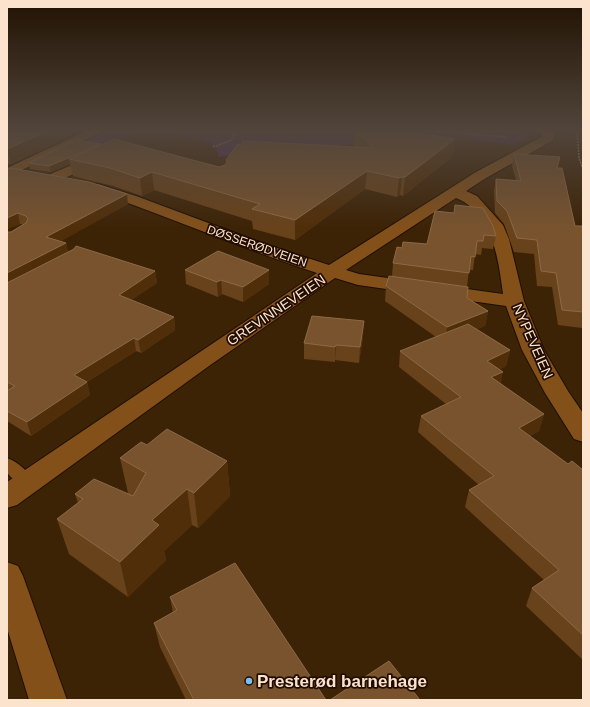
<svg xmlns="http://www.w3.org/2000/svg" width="590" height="707" font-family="Helvetica,sans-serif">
  <rect width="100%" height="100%" fill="#3d2306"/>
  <polygon fill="#4c2c6f" points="106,129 524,129 529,137 514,145 460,138 437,138 240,153 219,157 216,148 208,142 182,136 139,134 111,141 115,146 83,141"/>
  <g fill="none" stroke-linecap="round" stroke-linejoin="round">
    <defs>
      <path id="lane" d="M7,458C17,461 30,473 35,482L33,486C21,490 15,481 7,473Z"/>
      <g id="street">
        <polygon points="90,129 106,129 104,131 7,177 7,168"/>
        <path d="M538,129H551L555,135L552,141L486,178L466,191L477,196L503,225L509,239L524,301L544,350L568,391L583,413V442L574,439L545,393L522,350L506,306L358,285L335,278L209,366L17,505L7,508V482L317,273C242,249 169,216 93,191L91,188L93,185L98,184L136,196L265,244L329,265L476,172L543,136ZM456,198C493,213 498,258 503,294L359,274L346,270Z"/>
        <polygon points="98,154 103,155 105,158 103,161 58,181 53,182 48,181 46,178 48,175"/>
        <polygon points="7,562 18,566 23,576 67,700 29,700 7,628"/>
      </g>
    </defs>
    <use href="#lane" stroke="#1e0e01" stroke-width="2"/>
    <use href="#street" stroke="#1e0e01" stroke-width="2"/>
    <g stroke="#a48b73" stroke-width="1.5" stroke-dasharray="2 1" stroke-linecap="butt">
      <polyline points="211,129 231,130"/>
      <polyline points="403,129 506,137"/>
      <polyline points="577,129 579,158 583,169"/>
      <polyline points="568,132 577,131"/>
      <polyline points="213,147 232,140 234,136 230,129"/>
    </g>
    <use href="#lane" fill="#83501a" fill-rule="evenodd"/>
    <use href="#street" fill="#83501a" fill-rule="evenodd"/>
  </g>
  <g fill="#68421b">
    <polygon points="7,129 76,129 76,130 57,143 11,164 7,164"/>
    <polygon points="354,129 407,129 411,132 455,139 453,156 403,196 400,195 397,197 365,189 295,240 253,229 252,221 154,190 142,196 113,186 73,176 70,164 51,172 30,169 28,163 76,140 219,167 225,165 227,163 226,160 355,147 353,145"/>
    <polygon points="514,154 558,168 575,226 583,226 583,336 582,328 558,325 552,287 537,286 534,254 514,252 504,224 495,213 494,191 496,179 516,180 512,166"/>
    <polygon points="7,170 128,204 60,241 66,243 68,252 155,271 157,283 131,300 174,317 175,330 141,353 136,351 87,382 90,395 31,436 7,421 7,232 11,232 23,224 20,224 7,229"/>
    <polygon points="435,211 496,236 493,249 482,248 481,255 475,254 473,270 469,270 467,287 467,298 488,311 485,326 477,329 510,350 506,366 500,369 501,384 544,414 539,431 530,436 568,464 583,470 583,660 526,606 532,588 544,580 465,507 469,490 479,485 418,432 421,416 446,404 399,367 400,351 436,337 385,301 386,286 392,276 393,263 427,244"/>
    <polygon points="185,270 269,284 243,302 222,294 218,297 186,284"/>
    <polygon points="363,336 359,363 335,360 335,362 304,359 304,343"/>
    <polygon points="147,445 227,461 230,496 198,528 192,525 164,551 166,560 128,597 69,554 57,519 78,503 75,494 128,493 120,458"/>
    <polygon points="170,597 326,700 186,700 160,647 154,623 173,613"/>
  </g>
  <g fill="#502e0a">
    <polygon points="52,129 76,129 76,130 57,143 11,164 7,149"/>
    <polygon points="455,139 453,156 403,196 405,177"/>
    <polygon points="101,144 69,159 70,164 51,172 49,166"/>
    <polygon points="367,171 365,189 295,240 295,220"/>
    <polygon points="152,172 154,190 142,196 140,178"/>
    <polygon points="402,177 400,195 397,197 399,178"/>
    <polygon points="127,194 128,204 49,248 46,237"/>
    <polygon points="18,213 20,224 7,229 7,218"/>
    <polygon points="66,243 69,254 7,286 7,273"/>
    <polygon points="269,270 269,284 243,302 243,287"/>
    <polygon points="155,271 157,283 121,307 119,295"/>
    <polygon points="221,280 222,294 218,297 217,282"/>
    <polygon points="488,311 485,326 445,343 447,327"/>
    <polygon points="174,317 175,330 141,353 138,340"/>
    <polygon points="364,321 363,336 359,363 360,347"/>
    <polygon points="134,338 136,351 77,388 74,375"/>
    <polygon points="336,345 335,360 335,362 335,347"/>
    <polygon points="510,350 506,366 483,377 487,361"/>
    <polygon points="503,372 500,388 491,377"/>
    <polygon points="87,382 90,395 31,436 27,422"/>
    <polygon points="544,414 539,431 514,445 519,428"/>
    <polygon points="227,461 230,496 198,528 194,493"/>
    <polygon points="187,489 192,525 164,551 166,560 128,597 120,562 152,520"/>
  </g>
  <g fill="#78532e" stroke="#8c6a47">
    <polygon points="7,129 52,129 7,149"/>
    <polygon points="354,129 407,129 411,132 455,139 405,177 402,177 399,178 367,171 295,220 252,209 260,204 152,172 140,178 110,168 69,159 114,139 219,167 225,165 227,162 226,160 238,144 241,145 243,141 373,148"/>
    <polygon points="76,140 101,144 49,166 28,163"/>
    <polygon points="514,154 560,157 557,168 562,168 575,226 583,226 583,312 562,310 556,273 541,271 537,240 517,238 507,211 497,201 496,179 521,181"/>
    <polygon points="11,168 89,182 127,194 46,237 66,243 7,273 7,232 11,232 26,223 28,219 26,216 18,213 7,218 7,170"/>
    <polygon points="455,205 483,208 493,226 496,236 484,235 483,241 477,241 475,257 471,256 469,273 393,263 397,247 402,248 403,242 427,244 435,211 454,213"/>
    <polygon points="76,246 155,271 119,295 174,317 138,340 134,338 74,375 87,382 27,422 7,411 7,391 15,386 7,382 7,283 74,249"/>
    <polygon points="218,251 269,270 243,287 221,280 217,282 185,270"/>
    <polygon points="389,276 468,287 467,298 488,311 447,327 386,286"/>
    <polygon points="312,316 364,321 360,347 336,345 335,347 304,343"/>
    <polygon points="468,324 510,350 487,361 503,372 491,377 544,414 519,428 568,464 572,461 583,470 583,505 582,505 583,506 583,635 532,588 559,570 469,490 494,476 421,416 461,397 400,351"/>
    <polygon points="167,429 227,461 194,493 187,489 152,520 159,525 120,562 57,519 83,499 75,494 94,479 133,496 146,473 120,458 141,442 147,445"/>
    <polygon points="235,563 326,700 194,700 154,623 177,610 170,597"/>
    <polygon points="389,661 420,700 330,700"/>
  </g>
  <linearGradient id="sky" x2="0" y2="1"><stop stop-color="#221303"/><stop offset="0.57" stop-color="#51453b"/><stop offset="1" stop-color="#51453b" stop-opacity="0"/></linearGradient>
  <rect width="590" height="228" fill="url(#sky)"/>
  <circle fill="#77bff7" stroke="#210c00" stroke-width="1.5" cx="249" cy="681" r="4"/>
  <g text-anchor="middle" stroke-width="3.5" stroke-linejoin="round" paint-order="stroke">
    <g font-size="12" fill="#fbe3ce" stroke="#210c00">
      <text transform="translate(257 246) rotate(19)" y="4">DØSSERØDVEIEN</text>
    </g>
    <g font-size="14" fill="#fbe3ce" stroke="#210c00">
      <text transform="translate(276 310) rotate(-34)" y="5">GREVINNEVEIEN</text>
      <text transform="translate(533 341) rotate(66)" y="5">NYPEVEIEN</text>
    </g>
    <g font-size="17" font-weight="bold" fill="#fbe3ce" stroke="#210c00" text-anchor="start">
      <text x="257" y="687">Presterød barnehage</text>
    </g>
  </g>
  <rect width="590" height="707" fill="none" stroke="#fbe3ce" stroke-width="16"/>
</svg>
